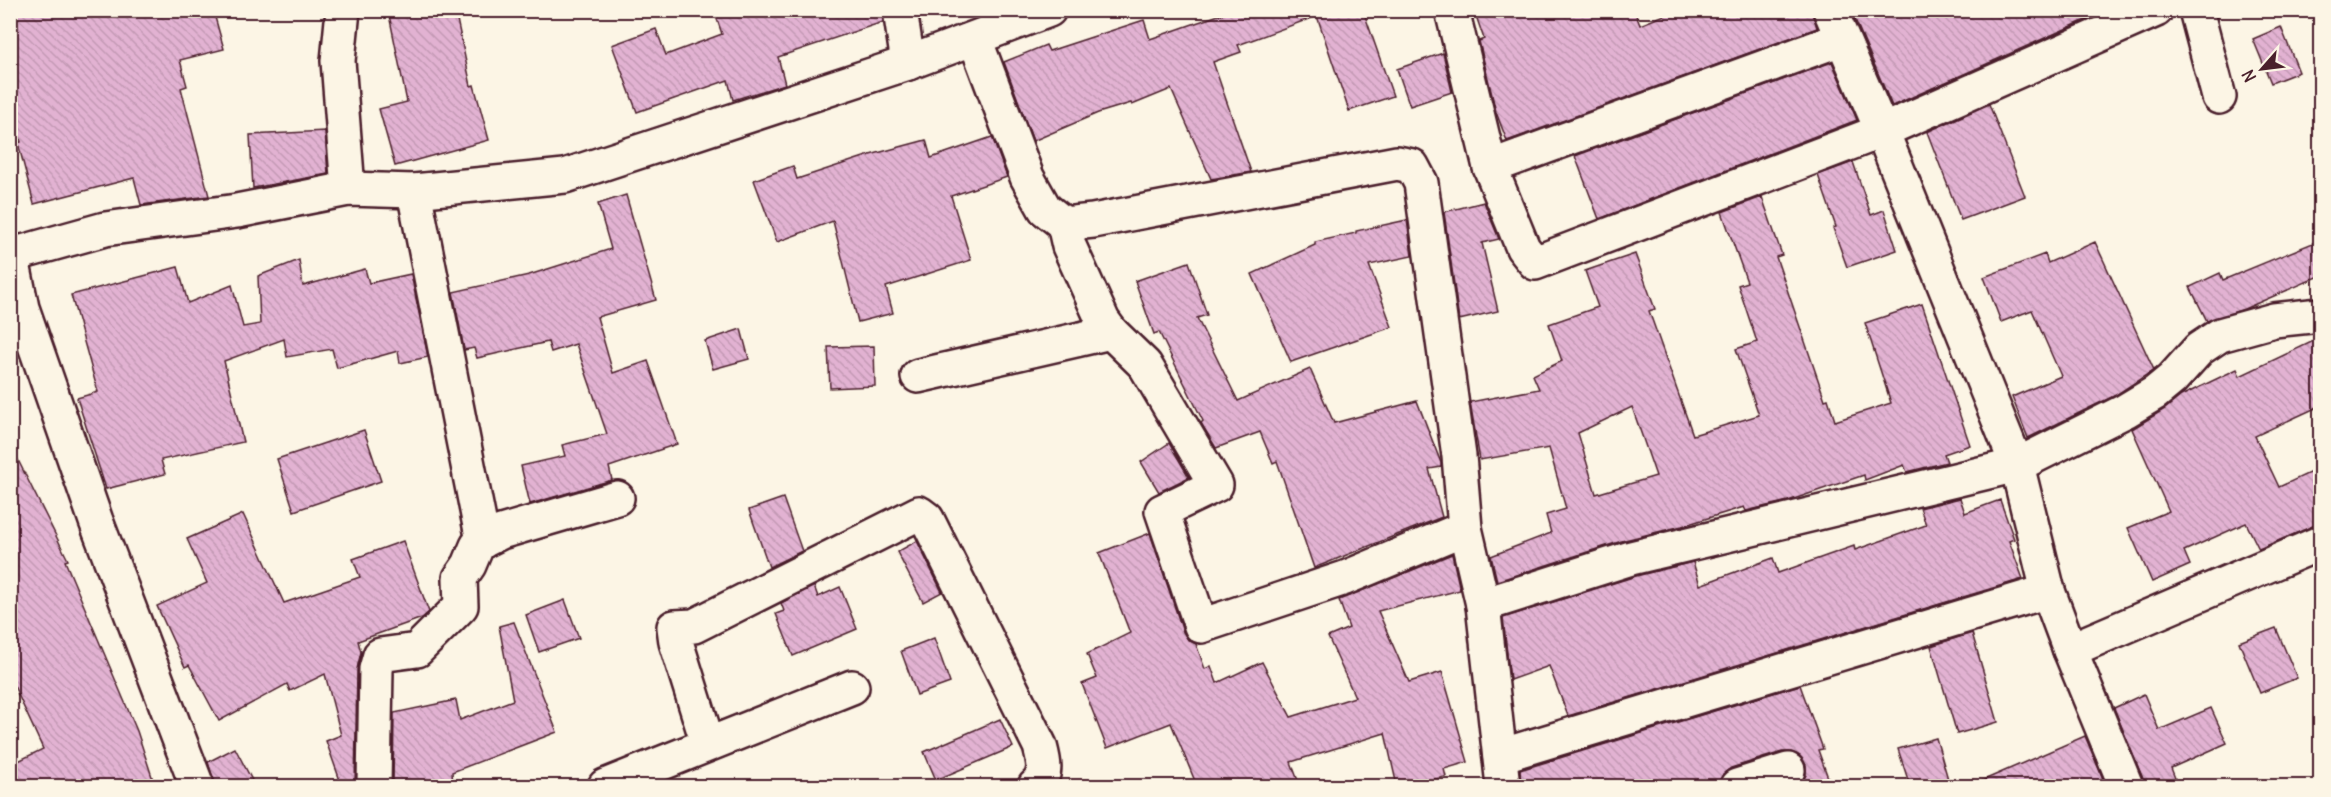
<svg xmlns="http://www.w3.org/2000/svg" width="2331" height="797" font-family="Delius,sans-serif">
  <defs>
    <pattern id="building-back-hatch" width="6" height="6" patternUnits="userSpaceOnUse" patternTransform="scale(1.5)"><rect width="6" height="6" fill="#e2b2d2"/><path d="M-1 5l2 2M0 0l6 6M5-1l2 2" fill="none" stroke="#c399b4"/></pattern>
  </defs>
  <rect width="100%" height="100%" fill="#fcf5e5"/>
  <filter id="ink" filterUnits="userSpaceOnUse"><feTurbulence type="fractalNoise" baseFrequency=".0167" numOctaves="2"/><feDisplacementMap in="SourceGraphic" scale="12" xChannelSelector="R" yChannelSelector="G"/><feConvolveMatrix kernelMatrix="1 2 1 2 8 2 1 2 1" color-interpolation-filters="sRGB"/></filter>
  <g filter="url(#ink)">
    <g fill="url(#building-back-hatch)" stroke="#4a1f2b" stroke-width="1.5" fill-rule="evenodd">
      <polygon points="10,10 213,10 224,49 180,60 187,86 181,88 209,196 141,205 134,178 34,204 18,143 21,142 10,104"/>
      <polygon points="388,10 455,10 471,86 474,85 489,140 395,166 379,109 407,102"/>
      <polygon points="714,10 882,10 883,22 778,57 785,84 733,100 728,80 637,112 612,45 656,29 666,55 722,34"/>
      <polygon points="1233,10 1363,10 1393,96 1349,111 1317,16 1238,45 1241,52 1213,62 1251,172 1211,179 1171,89 1132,105 1131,103 1098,113 1033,141 1004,62 1046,45 1049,51 1144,20 1150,39"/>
      <polygon points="1474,10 1634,10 1640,25 1677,10 1812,10 1817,28 1507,141 1496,112 1479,41 1484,39"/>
      <polygon points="1851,10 2108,10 1892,106"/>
      <polygon points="2281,27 2299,72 2271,83 2253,39"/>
      <polygon points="1443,53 1452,92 1410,106 1397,69"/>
      <polygon points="1832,62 1857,120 1599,219 1575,156"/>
      <polygon points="1989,104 2025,196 1961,220 1927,132"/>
      <polygon points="325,131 328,174 253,188 250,135"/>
      <polygon points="992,137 1007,177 951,196 971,260 886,287 893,313 858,322 833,221 777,242 754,180 793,166 797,179 870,155 926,140 931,158"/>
      <polygon points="1853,162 1871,215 1884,210 1897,250 1847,267 1833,228 1836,227 1818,175"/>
      <polygon points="626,195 656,300 597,317 613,373 648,361 677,444 609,467 612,480 530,504 521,466 565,456 562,445 607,434 576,344 551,352 548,342 477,358 474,348 464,350 453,292 529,275 611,249 598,204"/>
      <path d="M1762,197L1782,255L1776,257L1825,400L1828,399L1835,421L1891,403L1865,323L1922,304L1970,445L1944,454L1947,462L1907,472L1904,465L1865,480L1864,475L1788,501L1746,511L1744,507L1682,526L1625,540L1497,581L1491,556L1551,533L1546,515L1566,509L1549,448L1480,460L1470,402L1539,389L1533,375L1562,361L1549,324L1598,307L1585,271L1635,254L1655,309L1649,311L1693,435L1759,415L1736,349L1757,342L1738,285L1747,282L1722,212ZM1632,407L1656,476L1596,494L1578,433Z"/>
      <polygon points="1484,202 1499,239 1482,243 1498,311 1459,320 1444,212"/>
      <polygon points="1407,220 1412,256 1369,265 1392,327 1291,362 1252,274 1315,245 1315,242 1356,233 1356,231"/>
      <polygon points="2320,240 2320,276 2244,309 2207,321 2190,287 2220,273 2223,280"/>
      <polygon points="2095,242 2154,370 2116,395 2028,438 2012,397 2061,376 2032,310 2001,322 1984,277 2045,254 2048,263"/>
      <polygon points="299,260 303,286 365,269 369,283 411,274 428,357 400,363 398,351 337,368 332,349 287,357 284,339 224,361 243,442 161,460 165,474 106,489 77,398 98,392 71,295 178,267 188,303 232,285 243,327 260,324 258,276"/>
      <polygon points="1189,262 1207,315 1197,318 1238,401 1310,369 1334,423 1417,401 1441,463 1441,467 1429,469 1442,517 1314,568 1277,461 1273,463 1260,432 1216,448 1201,423 1203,421 1159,332 1154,334 1135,281"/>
      <polygon points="741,329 749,359 713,369 705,341"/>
      <polygon points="2320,338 2320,406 2255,436 2279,487 2320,468 2320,525 2313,526 2259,549 2246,523 2184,551 2190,565 2152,582 2128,528 2169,511 2132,429 2165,409 2181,396 2237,369 2240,376"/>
      <polygon points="874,346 875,386 830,388 828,347"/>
      <polygon points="364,430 381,481 294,511 277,459"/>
      <polygon points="1169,443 1189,477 1159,492 1141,462"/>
      <polygon points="10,444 68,560 65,561 137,731 155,786 10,786 10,765 43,749 10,677"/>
      <polygon points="783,498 802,551 769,567 749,510"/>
      <polygon points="1960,498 1965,513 2000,500 2014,539 2009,541 2023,579 1568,716 1549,666 1510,680 1503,618 1636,576 1693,562 1700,585 1773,558 1778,573 1854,546 1855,550 1926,525 1920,508"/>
      <polygon points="243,514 284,603 360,577 353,559 403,541 429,612 422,618 358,641 361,652 357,669 355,786 342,786 326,741 341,735 325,674 290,691 287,684 219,721 189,665 185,667 157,606 207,583 187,539"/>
      <polygon points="1150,533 1183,632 1188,640 1196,644 1205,669 1211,666 1217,683 1262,662 1291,717 1355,697 1328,637 1349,628 1339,600 1452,554 1460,590 1378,611 1409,682 1442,672 1468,762 1444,769 1446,777 1397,786 1385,733 1291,762 1300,786 1197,786 1171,723 1107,748 1082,684 1097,678 1087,654 1130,633 1099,553"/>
      <polygon points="917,541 942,592 923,602 897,552"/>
      <polygon points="814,586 818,597 840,587 857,629 793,656 776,614 784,611 781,603"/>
      <polygon points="565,600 579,638 539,652 526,615"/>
      <polygon points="514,622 557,732 452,772 453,786 393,786 394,713 456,700 460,720 513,700 499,626"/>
      <polygon points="2276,628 2297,678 2260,693 2239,642"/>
      <polygon points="1972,633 1998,722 1957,734 1931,646"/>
      <polygon points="934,638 950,683 917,695 901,651"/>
      <polygon points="1800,685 1823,749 1818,750 1831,786 1796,786 1802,782 1806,775 1806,765 1800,756 1791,752 1782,752 1731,768 1723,774 1719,785 1715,786 1521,786 1520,770"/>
      <polygon points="2144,694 2159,730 2211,708 2227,743 2171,768 2178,786 2144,786 2143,779 2114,708"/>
      <polygon points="1000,719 1013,747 936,780 924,752"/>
      <polygon points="2085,736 2106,786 1970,786"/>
      <polygon points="1936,738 1950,786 1910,786 1898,749"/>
      <polygon points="235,748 255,786 215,786 208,762"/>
    </g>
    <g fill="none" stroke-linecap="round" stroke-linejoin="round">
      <defs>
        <g id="minor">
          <polyline points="343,10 338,61 348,189"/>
          <polyline points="900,10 908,63"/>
          <polyline points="1452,10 1490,167 1523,248 1535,263 1882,131 2156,10"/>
          <polyline points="1830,10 1882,131 2017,465 2048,591 2070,650 2126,786"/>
          <polyline points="2196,10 2219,97"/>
          <polyline points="975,39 1027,177 1045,209 1064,224 1093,221 1397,163 1412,166 1421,183 1459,456 1465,528 1483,605 1503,786"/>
          <polyline points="1490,167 1841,39"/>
          <polyline points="414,191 483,541"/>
          <polyline points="1064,224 1069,246 1103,321 1111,332 1145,365 1216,485 1162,511 1201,626 1345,578 1465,528"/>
          <polyline points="12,255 105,229 237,211 348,189 414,191 565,176 908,63 1049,10"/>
          <polyline points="918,376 1111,332"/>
          <polyline points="1483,605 1631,558 2017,465 2125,411 2155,393 2172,379 2199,349 2220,335 2274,320 2320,315"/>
          <polyline points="2070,650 2320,543"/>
          <path d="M708,744L676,642L674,627L694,626L919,513L927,519L1040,746C1044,761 1048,775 1035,786"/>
          <polyline points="1500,756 2048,591"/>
          <polyline points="374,786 376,669 380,655 417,650 461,606 460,578 469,565 477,546 483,541 501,532 617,498"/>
          <polyline points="605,786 852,687"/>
          <polyline points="1737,786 1788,770"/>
        </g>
        <polyline id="major" points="10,249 22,308 96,521 197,786"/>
      </defs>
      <use href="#minor" stroke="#4a1f2b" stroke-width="38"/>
      <use href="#major" stroke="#4a1f2b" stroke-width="38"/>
      <use href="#minor" stroke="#fcf5e5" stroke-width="33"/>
      <use href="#major" stroke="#fcf5e5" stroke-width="33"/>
    </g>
  </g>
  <rect width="2331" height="797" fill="none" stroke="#fcf5e5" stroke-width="36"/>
  <rect x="18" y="18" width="2295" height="761" fill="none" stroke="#4a1f2b" stroke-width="2" filter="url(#ink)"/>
  <g transform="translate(2262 69) rotate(242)" stroke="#fcf5e5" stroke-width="4.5" paint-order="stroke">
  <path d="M0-4.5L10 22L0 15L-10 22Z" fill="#4a1f2b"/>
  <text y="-9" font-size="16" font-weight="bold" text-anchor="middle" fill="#4a1f2b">N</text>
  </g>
</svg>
